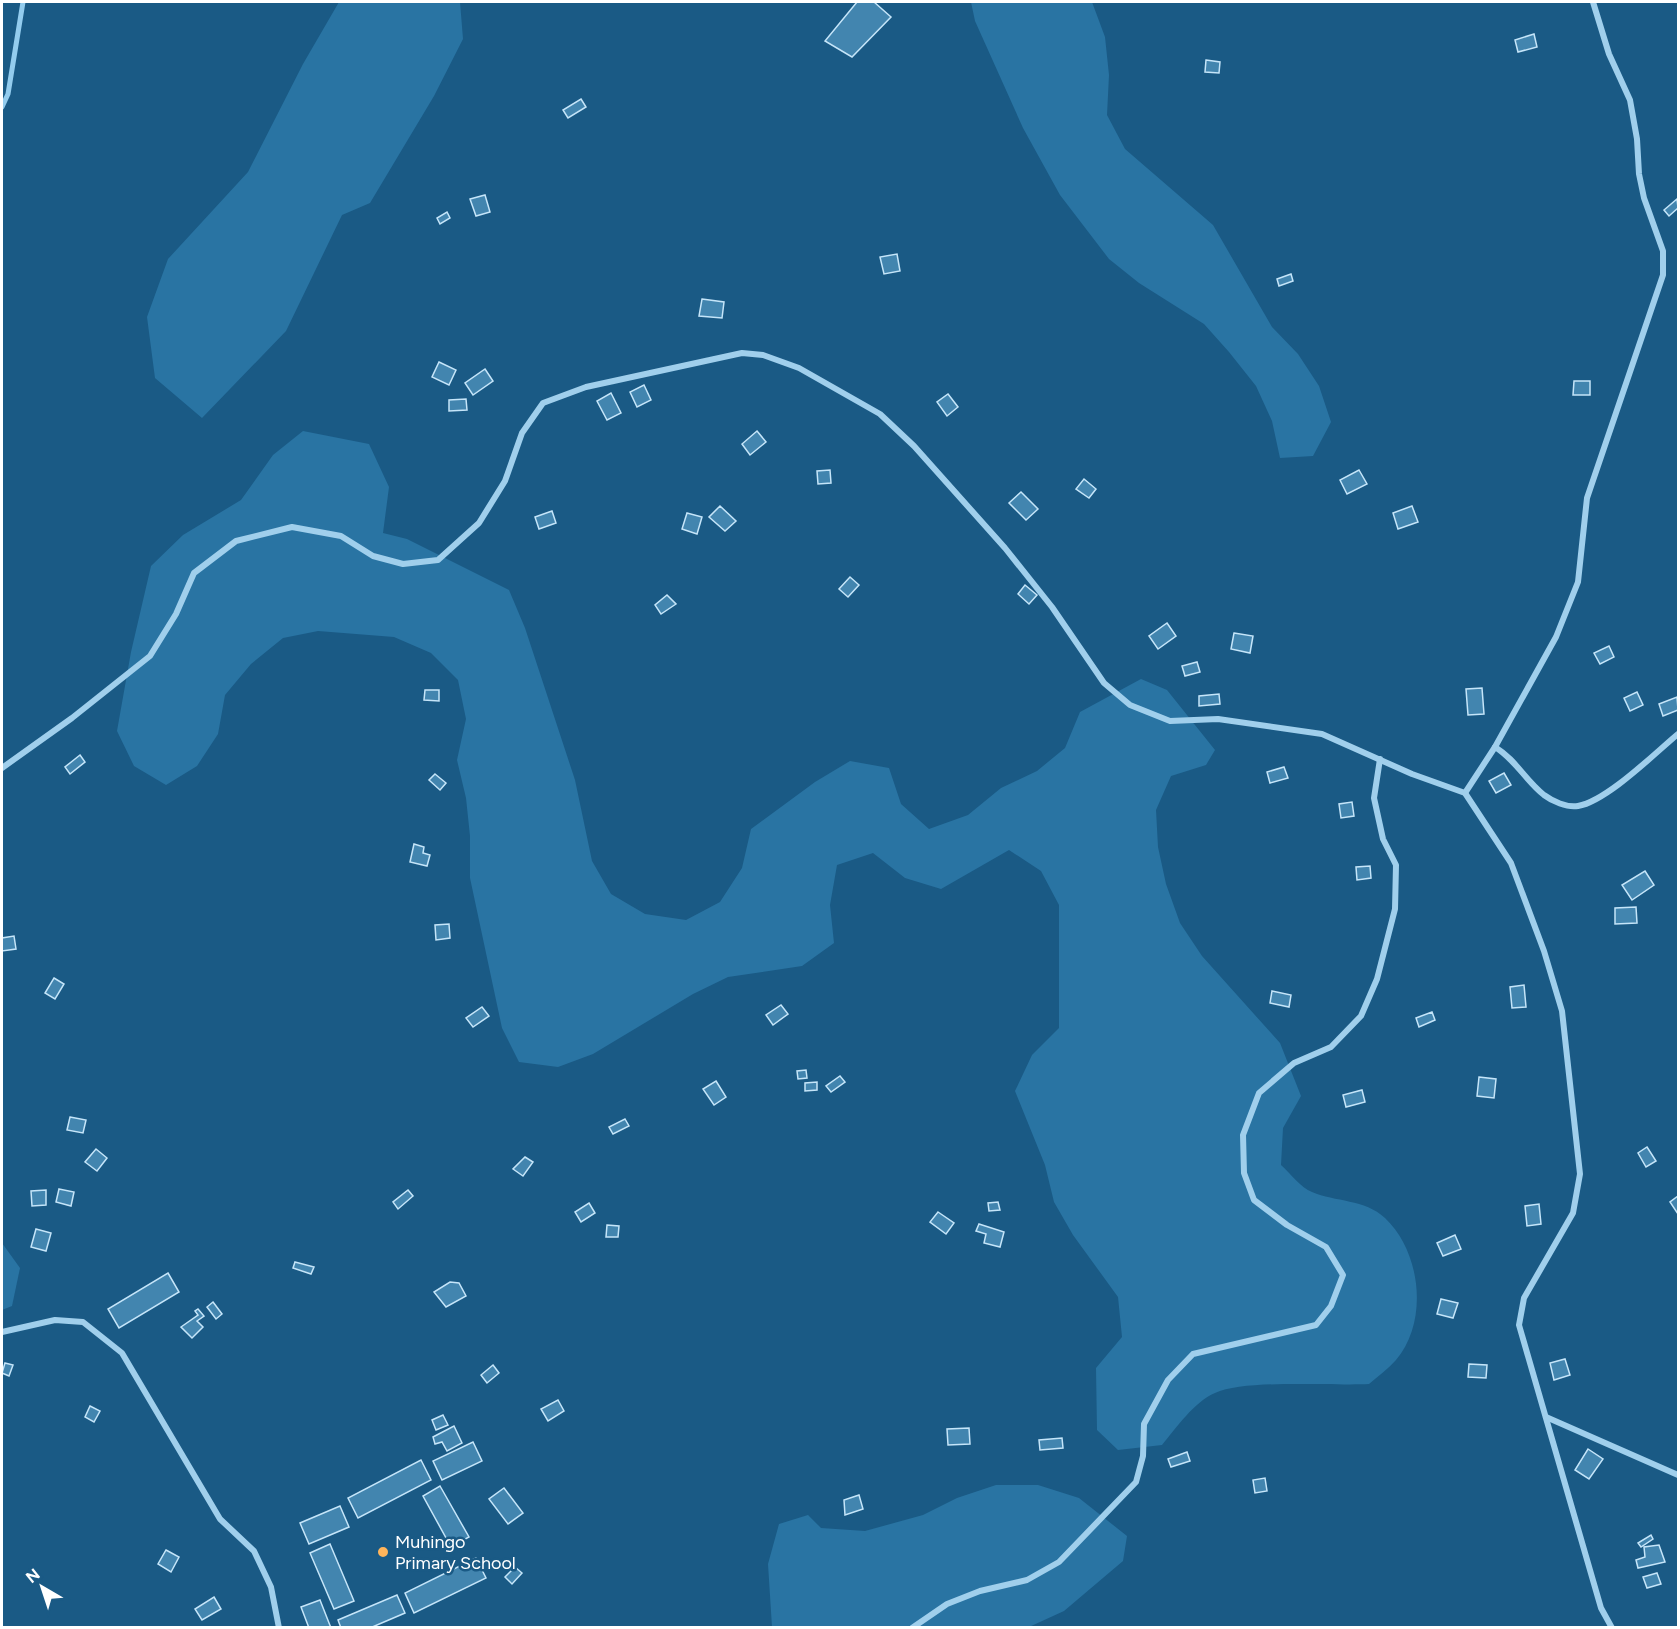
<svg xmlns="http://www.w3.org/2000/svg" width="1680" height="1629" font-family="Figtree,sans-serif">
  <rect width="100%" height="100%" fill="#1a5a85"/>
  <g fill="#2974a3">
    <polygon points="339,2 460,2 463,39 434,96 370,203 342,215 286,331 202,418 155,378 147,317 168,259 248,172 303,64"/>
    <polygon points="971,2 1092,2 1105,37 1109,75 1107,115 1125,149 1213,225 1272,327 1298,354 1319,386 1331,422 1313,456 1280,458 1272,421 1256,386 1229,352 1204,324 1139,283 1109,259 1060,195 1023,128 975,21"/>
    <path d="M303,431L369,444L389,487L383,533L407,539L509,590L525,628L575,780L592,861L611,894L645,914L686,920L720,902L742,868L751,829L815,782L850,761L889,768L901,804L929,829L968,815L1001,788L1037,771L1065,748L1080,712L1141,679L1167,690L1215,750L1206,765L1171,776L1156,810L1158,847L1166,884L1180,923L1202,956L1280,1043L1301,1096L1283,1128L1281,1165C1290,1173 1301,1188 1312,1192C1335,1202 1365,1199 1385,1218C1421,1252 1429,1321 1396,1360C1388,1369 1378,1376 1369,1384C1332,1386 1245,1379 1215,1393C1194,1402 1177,1427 1162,1445L1118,1450L1097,1430L1096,1368L1122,1337L1118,1297L1073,1235L1054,1202L1045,1165L1015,1091L1032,1055L1059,1028V905L1041,871L1009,850L941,889L905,878L873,853L837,865L830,905L834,943L802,966L728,977L693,994L593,1054L558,1067L519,1062L502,1028L470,878V836L466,798L457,760L466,719L458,680L431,653L394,637L318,631L283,638L251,664L225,695L218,734L197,766L166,785L134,766L117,731L131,652L151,566L183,535L241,500L273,455Z"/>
    <polygon points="2,1243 20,1268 12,1306 2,1310"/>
    <polygon points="996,1485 1038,1485 1079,1498 1127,1536 1123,1561 1064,1611 1029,1627 772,1627 768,1564 779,1524 808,1515 821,1528 865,1531 923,1515 957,1498"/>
  </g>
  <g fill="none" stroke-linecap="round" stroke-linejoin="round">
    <polyline stroke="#93ccee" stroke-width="5" points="2,107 8,94 23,2"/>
  </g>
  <g fill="#4285af" stroke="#c5e5f9" stroke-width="1.5">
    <polygon points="857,2 874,2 891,17 852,57 825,41"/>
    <polygon points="1534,34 1537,47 1518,52 1515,40"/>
    <polygon points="1206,60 1220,62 1219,73 1205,72"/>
    <polygon points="581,99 586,107 568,118 563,110"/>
    <polygon points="485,195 490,212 476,216 470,199"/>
    <polygon points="1677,199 1678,208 1669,216 1664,210"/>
    <polygon points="447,212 450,218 440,224 437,218"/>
    <polygon points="897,254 900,271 884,274 880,257"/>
    <polygon points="1291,274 1293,281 1279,286 1277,279"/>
    <polygon points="702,299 724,302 722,318 699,316"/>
    <polygon points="439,362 456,370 449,385 432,377"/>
    <polygon points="485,369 493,381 473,395 465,383"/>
    <polygon points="1574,381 1590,381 1590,395 1573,395"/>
    <polygon points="644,385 651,400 637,407 630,392"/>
    <polygon points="611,393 621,413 607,420 597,401"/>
    <polygon points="948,394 958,407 947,416 937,402"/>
    <polygon points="466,399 467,410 449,411 449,400"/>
    <polygon points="757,431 766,442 750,455 742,444"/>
    <polygon points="830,470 831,483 818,484 817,471"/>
    <polygon points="1359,470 1367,484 1347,494 1340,480"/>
    <polygon points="1084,479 1096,489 1089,498 1076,489"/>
    <polygon points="1021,492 1038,509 1026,520 1009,503"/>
    <polygon points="720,506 736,521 725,531 709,517"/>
    <polygon points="1412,506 1418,522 1398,529 1393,513"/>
    <polygon points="552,511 556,523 539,529 535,517"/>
    <polygon points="687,513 702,517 697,534 682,529"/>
    <polygon points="850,577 859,585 848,597 839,589"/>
    <polygon points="1025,585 1037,595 1029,604 1018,594"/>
    <polygon points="667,595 676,604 661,614 655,605"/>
    <polygon points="1167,623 1176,636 1158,649 1149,636"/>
    <polygon points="1234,633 1253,636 1250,653 1231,649"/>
    <polygon points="1609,646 1614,657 1600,664 1594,653"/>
    <polygon points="1197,662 1200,672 1185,676 1182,666"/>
    <polygon points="1482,688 1484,714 1468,715 1466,689"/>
    <polygon points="425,690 439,690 439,701 424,700"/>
    <polygon points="1637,692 1643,705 1630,711 1624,698"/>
    <polygon points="1219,694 1220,704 1199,706 1199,696"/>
    <polygon points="1677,697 1678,710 1663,716 1659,704"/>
    <polygon points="80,755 85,762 70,774 65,767"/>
    <polygon points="1284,767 1288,778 1270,783 1267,772"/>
    <polygon points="1504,773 1511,785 1496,793 1489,781"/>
    <polygon points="435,774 446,783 440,790 429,780"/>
    <polygon points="1352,802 1354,816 1341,818 1339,804"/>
    <polygon points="414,844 424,847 423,853 430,855 427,866 410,862"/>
    <polygon points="1370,866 1371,878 1357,880 1356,867"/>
    <polygon points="1645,871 1654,885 1632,900 1622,885"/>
    <polygon points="1636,907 1637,923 1615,924 1615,908"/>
    <polygon points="449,924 450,938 436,940 435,925"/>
    <polygon points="14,936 16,949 2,951 2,938"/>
    <polygon points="54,978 64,984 55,999 45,993"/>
    <polygon points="1524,985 1526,1007 1512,1008 1510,987"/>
    <polygon points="1272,991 1291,995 1289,1007 1270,1003"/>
    <polygon points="781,1005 788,1014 773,1025 766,1015"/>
    <polygon points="482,1007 489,1016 473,1027 466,1018"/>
    <polygon points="1432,1012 1435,1020 1419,1027 1416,1018"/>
    <polygon points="806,1070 807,1078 798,1079 797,1071"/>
    <polygon points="840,1076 845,1082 831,1092 826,1086"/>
    <polygon points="1479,1077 1496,1079 1494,1098 1477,1096"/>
    <polygon points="716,1081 726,1097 714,1105 703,1089"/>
    <polygon points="817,1082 817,1090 805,1091 805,1083"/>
    <polygon points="1362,1090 1365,1102 1346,1107 1343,1095"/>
    <polygon points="70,1117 86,1120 83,1133 67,1130"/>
    <polygon points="625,1119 629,1126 613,1134 609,1127"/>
    <polygon points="1647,1147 1656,1161 1646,1167 1638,1153"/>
    <polygon points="96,1149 107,1158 97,1171 85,1162"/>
    <polygon points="525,1157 533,1162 523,1176 513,1169"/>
    <polygon points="59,1189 74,1192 71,1206 56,1202"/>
    <polygon points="46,1190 46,1205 32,1206 31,1191"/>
    <polygon points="408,1190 413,1196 398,1209 393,1202"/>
    <polygon points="1678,1196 1678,1214 1670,1202"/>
    <polygon points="998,1202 1000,1210 989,1211 988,1203"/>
    <polygon points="589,1203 595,1213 581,1222 575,1212"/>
    <polygon points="1539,1204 1541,1224 1527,1226 1525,1206"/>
    <polygon points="938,1212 954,1223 946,1234 930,1222"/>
    <polygon points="979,1224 1004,1232 1000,1247 984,1243 986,1234 976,1231"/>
    <polygon points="607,1225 619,1226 618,1237 606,1237"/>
    <polygon points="36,1229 51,1233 46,1251 31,1247"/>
    <polygon points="1455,1235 1461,1249 1443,1256 1437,1243"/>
    <polygon points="295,1262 314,1267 311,1274 293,1268"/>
    <polygon points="168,1273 179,1292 119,1328 108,1309"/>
    <polygon points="450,1282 459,1283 466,1296 446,1307 434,1292"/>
    <polygon points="1441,1299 1458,1303 1453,1318 1437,1314"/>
    <polygon points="213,1302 222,1314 216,1319 207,1307"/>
    <polygon points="198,1309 204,1316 197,1321 203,1327 192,1338 181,1327 198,1315 195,1311"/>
    <polygon points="1565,1359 1570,1375 1554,1380 1550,1363"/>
    <polygon points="5,1363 13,1365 9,1376 2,1373"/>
    <polygon points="1469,1364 1487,1365 1486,1378 1468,1377"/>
    <polygon points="493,1365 499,1373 487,1383 481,1375"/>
    <polygon points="558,1400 564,1411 548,1421 541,1409"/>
    <polygon points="90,1406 100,1411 94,1422 85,1417"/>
    <polygon points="443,1415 448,1425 436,1430 432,1420"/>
    <polygon points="454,1426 462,1443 447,1451 442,1442 435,1444 433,1437"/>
    <polygon points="969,1428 970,1444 948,1445 947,1429"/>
    <polygon points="1062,1438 1063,1448 1040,1450 1039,1440"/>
    <polygon points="473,1442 482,1461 442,1480 433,1461"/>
    <polygon points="1588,1449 1603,1459 1589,1479 1575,1470"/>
    <polygon points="1187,1452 1190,1461 1171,1467 1168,1459"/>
    <polygon points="421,1460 431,1480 358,1518 348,1498"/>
    <polygon points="1265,1478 1267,1491 1255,1493 1253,1480"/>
    <polygon points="440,1486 469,1537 451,1547 423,1496"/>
    <polygon points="504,1488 523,1513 508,1524 489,1499"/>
    <polygon points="859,1495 863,1509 845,1515 844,1500"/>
    <polygon points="340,1506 349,1527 309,1544 300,1523"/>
    <polygon points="1651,1535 1653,1539 1641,1547 1638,1543"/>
    <polygon points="330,1544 354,1601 334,1609 310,1553"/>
    <polygon points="1659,1545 1665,1562 1638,1568 1636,1560 1645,1557 1644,1547"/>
    <polygon points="166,1550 179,1557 171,1572 158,1564"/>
    <polygon points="476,1558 486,1578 414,1613 405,1593"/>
    <polygon points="515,1567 522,1573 512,1584 505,1577"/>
    <polygon points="1657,1573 1661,1584 1647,1588 1643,1577"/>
    <polygon points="397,1595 405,1613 370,1628 341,1628 338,1620"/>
    <polygon points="214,1597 221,1609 202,1620 195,1609"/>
    <polygon points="320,1600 331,1628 309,1628 301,1607"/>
  </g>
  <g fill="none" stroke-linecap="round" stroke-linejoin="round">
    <g stroke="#a0cfec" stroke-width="6">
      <path d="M1495,747C1516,760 1525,780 1544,795C1552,801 1567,808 1578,806C1607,801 1655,753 1678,734"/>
      <polyline points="2,768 72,718 150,656 176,614 194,573 236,541 292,527 341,536 373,556 403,564 438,560 479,523 505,481 522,433 543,403 586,387 742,353 763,355 799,368 880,414 914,446 1005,548 1052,607 1104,683 1130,705 1170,721 1218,719 1322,734 1412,774 1465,793 1511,863 1544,951 1562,1011 1580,1174 1573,1213 1524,1298 1519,1325 1601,1608 1612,1628"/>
      <polyline points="1465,793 1495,747 1556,637 1578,582 1587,498 1663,275 1663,251 1644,198 1639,174 1637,139 1630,100 1609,54 1593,2"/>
      <polyline points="2,1332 55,1320 83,1322 122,1353 220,1519 254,1551 271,1587 279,1628"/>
      <polyline points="1546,1417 1678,1475"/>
      <polyline points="912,1628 947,1604 980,1591 1027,1580 1059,1562 1136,1482 1143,1456 1144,1424 1168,1380 1193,1354 1316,1325 1331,1306 1343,1275 1326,1247 1287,1225 1254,1200 1244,1173 1243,1135 1259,1093 1294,1063 1331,1047 1361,1016 1377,979 1395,909 1396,865 1383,839 1374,798 1380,759"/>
    </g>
  </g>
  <circle fill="#ffb55b" stroke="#1a5a85" stroke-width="2" cx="383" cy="1552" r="6"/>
  <g text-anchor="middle" stroke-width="5" stroke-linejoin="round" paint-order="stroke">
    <g font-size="18" fill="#fff" stroke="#1a5a85" text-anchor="start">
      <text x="395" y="1548">Muhingo<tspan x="395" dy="21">Primary School</tspan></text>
    </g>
  </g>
  <rect width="1680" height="1629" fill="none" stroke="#ffffff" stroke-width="6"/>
  <g transform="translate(42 1587) rotate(321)" stroke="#1a5a85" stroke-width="4.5" paint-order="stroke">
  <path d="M0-4.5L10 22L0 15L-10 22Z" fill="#ffffff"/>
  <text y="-9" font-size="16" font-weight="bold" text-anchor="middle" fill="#ffffff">N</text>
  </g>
</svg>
